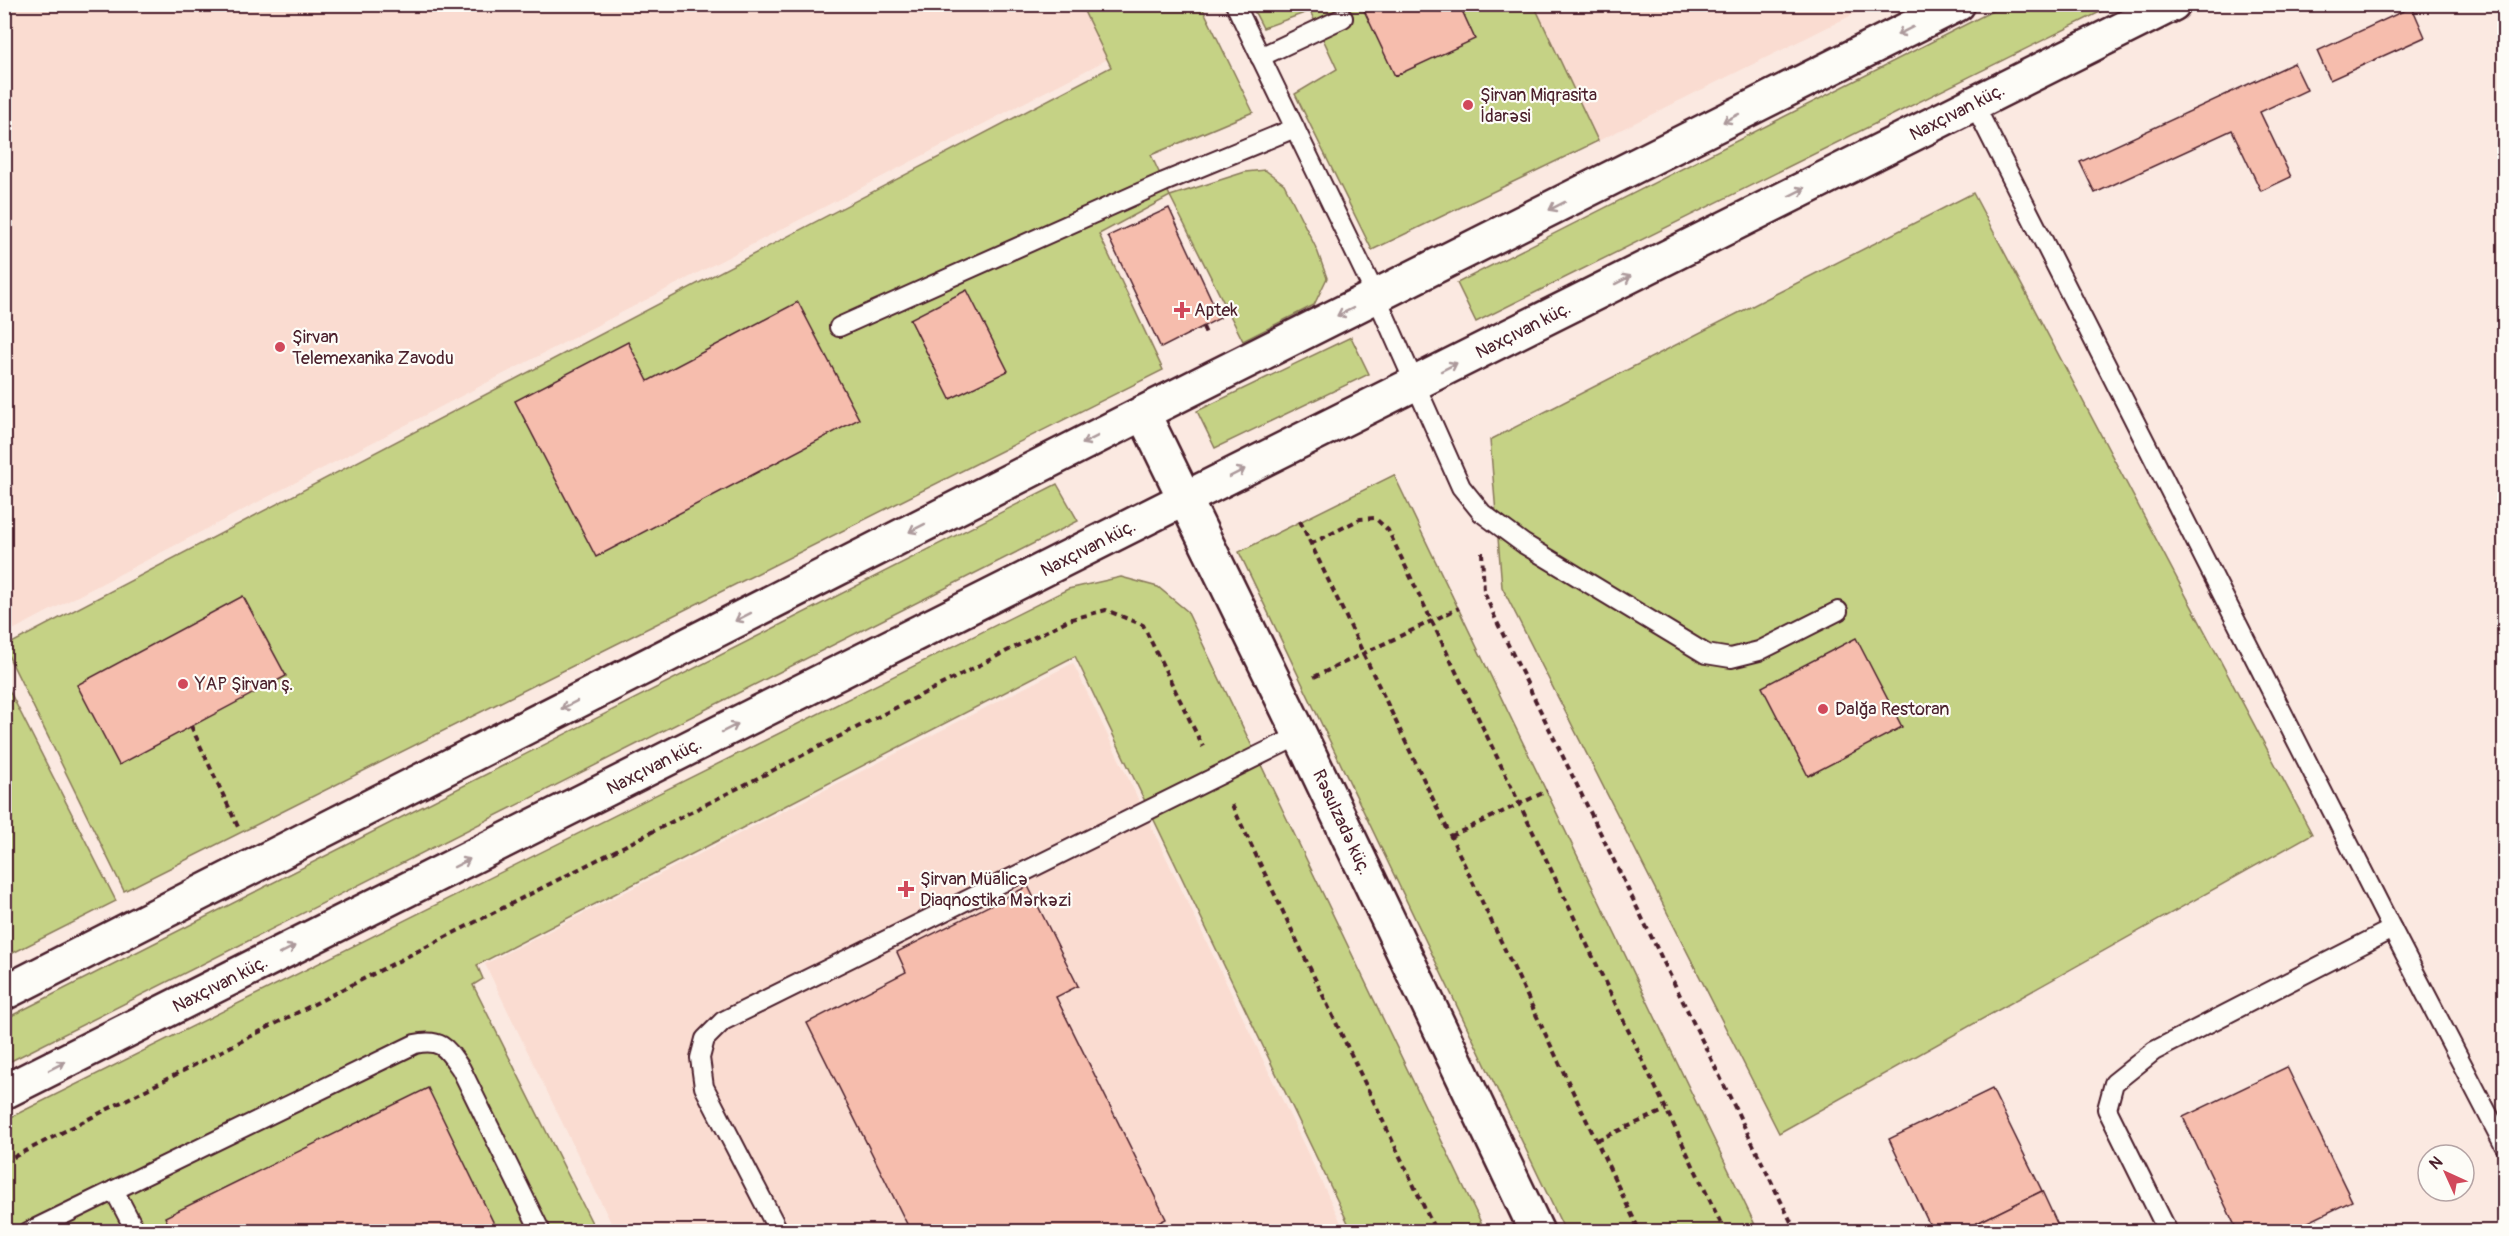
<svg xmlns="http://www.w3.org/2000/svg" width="2509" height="1236" font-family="Pangolin,sans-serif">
  <rect width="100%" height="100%" fill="#fbe9e1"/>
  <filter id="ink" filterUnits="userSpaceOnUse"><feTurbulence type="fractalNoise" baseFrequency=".0167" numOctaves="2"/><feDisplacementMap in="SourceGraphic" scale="12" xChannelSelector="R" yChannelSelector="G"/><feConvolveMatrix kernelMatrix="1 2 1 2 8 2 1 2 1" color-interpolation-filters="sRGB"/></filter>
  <g filter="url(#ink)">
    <g fill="#fadcd1">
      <polygon points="5,5 1081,5 1108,59 5,634"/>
      <polygon points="1534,5 1872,5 1598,141"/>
      <polygon points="1073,663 1345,1231 615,1231 485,964"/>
    </g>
    <g fill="#c5d285" stroke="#887858" stroke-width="1.5">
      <polygon points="2006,4 2114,5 1476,322 1457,283"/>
      <polygon points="1081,5 1201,5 1253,112 1151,155 1170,196 1245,172 1265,170 1284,184 1317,250 1327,278 1314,305 1243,341 1170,196 1099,234 1163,370 124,891 4,647 1111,67"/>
      <polygon points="1251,5 1534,5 1598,141 1372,250 1295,94 1337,69 1310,11 1263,28"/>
      <polygon points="1973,193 2312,834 1779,1133 1502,587 1490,440"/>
      <polygon points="1351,337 1369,374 1215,448 1197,411"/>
      <polygon points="1394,475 1758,1231 1565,1231 1239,552"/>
      <polygon points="1057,484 1078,521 5,1064 5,1019"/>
      <polygon points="1121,577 1158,587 1187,611 1485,1231 1352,1231 1075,656 477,965 483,979 473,985 596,1231 10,1232 5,1221 5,1120 1068,589"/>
      <polygon points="5,682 116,901 5,957 4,957"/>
    </g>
    <g fill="#f6bdad" stroke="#4a1f2b" stroke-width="1.5">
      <polygon points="1361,4 1459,4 1475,39 1395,76"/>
      <polygon points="2412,7 2425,37 2330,80 2317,51"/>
      <polygon points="2294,63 2307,90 2260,112 2291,177 2261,191 2232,130 2095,193 2080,162"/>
      <polygon points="1169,208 1220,318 1161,348 1108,236"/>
      <polygon points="967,290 1008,371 950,399 910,319"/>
      <polygon points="798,302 859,419 596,557 515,401 628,342 648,381"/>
      <polygon points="243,596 286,676 119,765 77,685"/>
      <polygon points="1856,638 1902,727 1808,776 1762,687"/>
      <polygon points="1028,886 1078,986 1056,997 1166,1219 1140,1232 911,1232 807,1023 906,972 897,952"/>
      <polygon points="2287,1067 2352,1201 2288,1232 2238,1232 2183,1117"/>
      <polygon points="428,1088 498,1232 172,1232 165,1217"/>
      <polygon points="1992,1089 2042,1191 1959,1232 1933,1232 1889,1139"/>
      <polygon points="2042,1191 2061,1232 1959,1232"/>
    </g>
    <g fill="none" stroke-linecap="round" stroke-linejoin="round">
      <defs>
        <g id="service">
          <polyline points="1235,4 1376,296 1461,487 1482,513 1524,544 1706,654 1731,658 1759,651 1838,611"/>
          <polyline points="1260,57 1343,18"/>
          <polyline points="1974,104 2392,929 2504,1145"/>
          <polyline points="839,327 1164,182 1295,128"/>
          <polyline points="114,1190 136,1232"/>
          <path d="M28,1232L415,1044C442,1038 447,1049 461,1069L541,1232"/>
          <polyline points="779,1232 704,1087 700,1058 705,1039 723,1021 1300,735"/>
          <polyline points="2168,1232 2107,1109 2114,1083 2154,1051 2392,929"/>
        </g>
        <g id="tertiary">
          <polyline points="1143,413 1958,4"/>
          <polyline points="1184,499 2173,4"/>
        </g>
        <g id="secondary">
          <polyline points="4,993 1143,413 1300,735 1537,1232"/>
          <polyline points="4,1092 1184,499"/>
        </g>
      </defs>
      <use href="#service" stroke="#4a1f2b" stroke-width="22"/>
      <use href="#tertiary" stroke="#4a1f2b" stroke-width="38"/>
      <use href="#secondary" stroke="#4a1f2b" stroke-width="38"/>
      <g stroke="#4a1f2b" stroke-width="4" stroke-dasharray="6 4.5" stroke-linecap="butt">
        <polyline points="1203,327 1207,336"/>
        <polyline points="1300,521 1640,1232"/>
        <polyline points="1311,544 1360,519 1375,518 1388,530 1725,1232"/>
        <polyline points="1482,552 1484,592 1496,620 1796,1232"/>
        <polyline points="1314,677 1459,608"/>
        <polyline points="191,726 239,829"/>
        <polyline points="1232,805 1436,1232"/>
        <polyline points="1451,836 1547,791"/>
        <polyline points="1597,1140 1666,1110"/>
        <polyline points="4,1162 1068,620 1106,610 1143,625 1203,747"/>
      </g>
      <use href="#service" stroke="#fdfcf7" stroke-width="18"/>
      <use href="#tertiary" stroke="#fdfcf7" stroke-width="33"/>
      <use href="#secondary" stroke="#fdfcf7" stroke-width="33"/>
    </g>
    <defs><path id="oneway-shaft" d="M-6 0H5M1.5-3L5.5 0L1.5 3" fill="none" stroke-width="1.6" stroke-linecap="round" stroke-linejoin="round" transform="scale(1.5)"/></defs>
    <g stroke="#ac999b">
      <use href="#oneway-shaft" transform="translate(1905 31) rotate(153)"/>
      <use href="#oneway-shaft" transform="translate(1731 118) rotate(153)"/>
      <use href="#oneway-shaft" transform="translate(1797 192) rotate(-27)"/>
      <use href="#oneway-shaft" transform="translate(1557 206) rotate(153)"/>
      <use href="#oneway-shaft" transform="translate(1623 280) rotate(-27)"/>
      <use href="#oneway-shaft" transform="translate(1345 312) rotate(154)"/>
      <use href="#oneway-shaft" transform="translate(1449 367) rotate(-27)"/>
      <use href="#oneway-shaft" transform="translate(1090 440) rotate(153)"/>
      <use href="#oneway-shaft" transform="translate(1237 473) rotate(-27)"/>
      <use href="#oneway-shaft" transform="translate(917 528) rotate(153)"/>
      <use href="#oneway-shaft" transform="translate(743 617) rotate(153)"/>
      <use href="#oneway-shaft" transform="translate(569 705) rotate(153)"/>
      <use href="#oneway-shaft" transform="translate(730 728) rotate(-27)"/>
      <use href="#oneway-shaft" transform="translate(462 863) rotate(-27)"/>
      <use href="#oneway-shaft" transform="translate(287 950) rotate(-27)"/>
      <use href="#oneway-shaft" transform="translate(57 1066) rotate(-27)"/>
    </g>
  </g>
  <g fill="#d1495b" stroke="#fdfcf7" stroke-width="2">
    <circle cx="1468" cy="105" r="6"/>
    <path d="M1179 301h6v6h6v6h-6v6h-6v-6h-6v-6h6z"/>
    <circle cx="280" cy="347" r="6"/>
    <circle cx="183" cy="684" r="6"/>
    <circle cx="1823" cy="709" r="6"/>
    <path d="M903 880h6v6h6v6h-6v6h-6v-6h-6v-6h6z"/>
  </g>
  <g text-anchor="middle" stroke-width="4.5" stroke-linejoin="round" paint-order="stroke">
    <g font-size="18" fill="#4a1f2b" stroke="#fdfcf7" text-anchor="start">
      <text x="1480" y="101">Şirvan Miqrasita<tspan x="1480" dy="21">İdarəsi</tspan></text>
      <text x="1194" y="316">Aptek</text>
      <text x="292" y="343">Şirvan<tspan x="292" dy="21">Telemexanika Zavodu</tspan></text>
      <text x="195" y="690">YAP Şirvan ş.</text>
      <text x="1835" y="715">Dalğa Restoran</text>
      <text x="920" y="885">Şirvan Müalicə<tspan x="920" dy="21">Diaqnostika Mərkəzi</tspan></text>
    </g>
    <g font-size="18" fill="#4a1f2b" stroke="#fdfcf7">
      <text transform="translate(1957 112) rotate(-27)" y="6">Naxçıvan küç.</text>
      <text transform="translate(1523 330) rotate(-27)" y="6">Naxçıvan küç.</text>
      <text transform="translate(1088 548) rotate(-27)" y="6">Naxçıvan küç.</text>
      <text transform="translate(654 766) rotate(-27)" y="6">Naxçıvan küç.</text>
      <text transform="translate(1342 822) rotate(65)" y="6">Rəsulzadə küç.</text>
      <text transform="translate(220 984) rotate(-27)" y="6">Naxçıvan küç.</text>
    </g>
  </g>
  <rect width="2509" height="1236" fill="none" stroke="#fdfcf7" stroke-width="24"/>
  <rect x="12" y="12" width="2485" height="1212" fill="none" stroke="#4a1f2b" stroke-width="2" filter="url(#ink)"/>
  <g transform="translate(2446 1173) rotate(315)"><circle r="28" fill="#fdfcf7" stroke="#b5a4a5" stroke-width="1.5"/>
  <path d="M0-4.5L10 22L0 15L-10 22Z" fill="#d1495b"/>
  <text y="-9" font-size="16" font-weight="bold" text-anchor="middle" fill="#4a1f2b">N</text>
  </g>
</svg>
